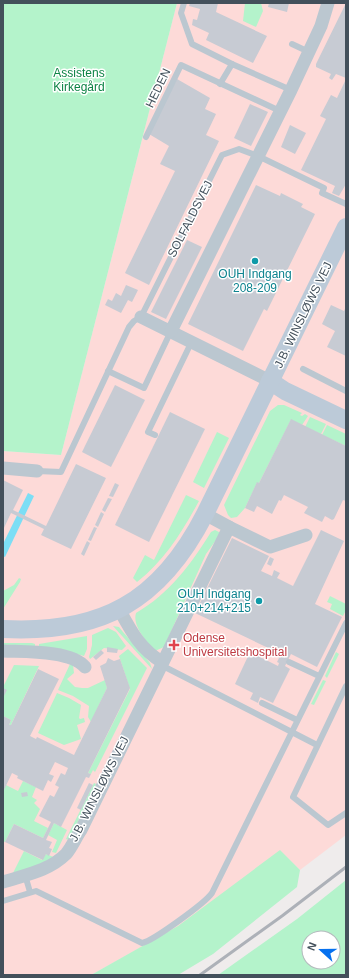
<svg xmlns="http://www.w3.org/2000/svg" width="349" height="978" font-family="Helvetica,sans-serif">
  <rect width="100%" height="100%" fill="#efecec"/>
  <polygon fill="#fddad8" points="177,3 346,3 346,835 300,870 280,851 178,927 91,975 3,975 3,451 61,455"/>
  <g fill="#b4f3cb" fill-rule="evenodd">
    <polygon points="3,3 177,3 61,455 3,451"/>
    <polygon points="245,3 261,3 263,11 256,27 243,21"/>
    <polygon points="278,405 284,405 302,413 300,415 302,416 305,414 308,416 302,425 291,420 259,483 257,483 245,508 237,517 231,518 228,515 224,505 270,411"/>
    <polygon points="310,417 326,424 321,434 305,427"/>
    <polygon points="327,425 346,434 346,446 322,435"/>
    <polygon points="217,432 229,438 204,488 193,482"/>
    <path d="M186,495L199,501C182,532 165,560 137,582L133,578L145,555L154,560Z"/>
    <path d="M215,530L221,533L206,554L164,647L155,651C147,642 132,626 136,613C169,594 192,563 211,532Z"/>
    <polygon points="19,578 21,579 20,582 3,609 3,591 14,585"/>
    <polygon points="330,596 346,604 346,610 343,616 330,609 332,604 327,602"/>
    <polygon points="113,626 119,627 123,632 150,663 152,669"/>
    <polygon points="108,628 116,632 126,646 122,650 104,648 90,659 89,657 92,645 92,635"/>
    <polygon points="87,636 87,649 84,656 61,650 39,649 39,644"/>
    <polygon points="3,643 32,643 35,644 35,648 3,646"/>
    <polygon points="128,649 147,668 95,772 93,770 91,774 88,773 130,689 119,656"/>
    <polygon points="336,652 339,654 327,678 325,676"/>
    <polygon points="70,664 73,665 74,673 67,679 75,687 82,688 88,688 105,680 107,688 91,722 88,717 89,706 73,696 58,690"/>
    <polygon points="14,665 39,666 11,725 9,725 11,720 3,716 3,687"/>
    <polygon points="323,680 326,681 314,705 311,704"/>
    <polygon points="57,693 69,698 81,705 79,718 80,719 84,718 85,722 77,725 81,739 64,745 38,733"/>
    <polygon points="23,781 36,787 32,797 37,800 34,803 40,809 34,821 48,828 43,838 14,824 5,842 3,841 3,791 6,785 18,791"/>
    <polygon points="94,783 96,784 69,840 66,839"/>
    <polygon points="54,823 67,830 56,853 52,852 57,840 48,835"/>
    <polygon points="280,850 300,870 297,887 213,954 178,975 91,975 178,926"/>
    <polygon points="24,851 42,860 46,854 56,858 43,864 13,873"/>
    <path d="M346,880V975H218L297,919ZM309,938H333V962H309Z"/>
  </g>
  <polygon fill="#7cdef5" points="28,493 34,496 5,557 3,556 3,544"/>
  <g fill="#c7cbd3">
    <polygon points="190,3 218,3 216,12 267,36 253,63 206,40 209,33 192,25 193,19 197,20 200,9 189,6"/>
    <polygon points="269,3 289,3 287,12 268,7"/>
    <polygon points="346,3 346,78 336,74 332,80 329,78 331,74 316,67 316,64"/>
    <polygon points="177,79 210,98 205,109 216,114 206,135 219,141 149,285 125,273 175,171 160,164 169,146 149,134"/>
    <polygon points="346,79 346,184 339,196 332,193 335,186 301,170 326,119 320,116 331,95 337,98"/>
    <polygon points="250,104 268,112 251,146 234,138"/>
    <polygon points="290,125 306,133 295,154 281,147"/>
    <polygon points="256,185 280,196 281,193 303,204 301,207 315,214 267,311 264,309 243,351 188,324"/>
    <polygon points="187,240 202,247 166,319 151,312"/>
    <polygon points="126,285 138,290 132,302 128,300 121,313 105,305 108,299 112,301 116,293 121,296"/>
    <polygon points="331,305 344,311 346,307 346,356 327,347 335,331 322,324"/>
    <polygon points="115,385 145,400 111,467 82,452"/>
    <polygon points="170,412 205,429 149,542 115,525"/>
    <polygon points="291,419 346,446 346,501 343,500 334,519 332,520 325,516 322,522 304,513 308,507 284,495 281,501 279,500 272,514 257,506 254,512 245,508 257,482 259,483"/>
    <polygon points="76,464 106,478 71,549 41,535 44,529 11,513 3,530 3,480 23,490 13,510 46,526"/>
    <polygon points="115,483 119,485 113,497 109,496"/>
    <polygon points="108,498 112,499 105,512 102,510"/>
    <polygon points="101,512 104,514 98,527 95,525"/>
    <polygon points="94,527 97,528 91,541 88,540"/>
    <polygon points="321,530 344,541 315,604 342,617 317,667 291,654 285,666 290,669 273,703 260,697 258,703 250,699 253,693 235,684 250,652 278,666 279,663 277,662 281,654 195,613 232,538 269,556 261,571 272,576 274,570 280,573 277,578 293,586"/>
    <polygon points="87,541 90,543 84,556 81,554"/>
    <polygon points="270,557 274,559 271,566 267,564"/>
    <polygon points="107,647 118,649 117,653 107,652"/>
    <polygon points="101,650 104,653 96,660 93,657"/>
    <polygon points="108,658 114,661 120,659 130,688 88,773 91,774 89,778 86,777 61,827 54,823 46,840 52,842 49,848 52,849 49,856 46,854 43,860 5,842 14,824 43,838 51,822 39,816 50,795 54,797 59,787 55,785 61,773 65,775 68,768 55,762 49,774 54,776 51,782 48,780 43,791 17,778 18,776 12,773 3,792 3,716 11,720 9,725 11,725 38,669 59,679 30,736 36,739 37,737 74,755 107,688 100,666 106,663"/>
    <polygon points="3,688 7,690 3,698"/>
    <polygon points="89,783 93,785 81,810 77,808"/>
    <polygon points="27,792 28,796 22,797 21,793"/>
  </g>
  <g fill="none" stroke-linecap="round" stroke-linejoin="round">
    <g stroke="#bbc7d0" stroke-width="6">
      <polyline points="184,3 181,13 192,44 232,64"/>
      <polyline points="292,44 309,52"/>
      <polyline points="220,84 232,64 291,90"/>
      <polyline points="146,137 181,65 280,111"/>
      <polyline points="303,369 346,391"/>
      <polyline points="108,371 144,388 171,331"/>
      <polyline points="155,435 148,432 192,341"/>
      <polyline points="37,471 61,472 129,327 134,321 141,317 222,155 239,149 258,156 324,188 322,193 346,204"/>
      <polyline points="289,662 319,676"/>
      <polyline points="161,665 317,745"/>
      <polyline points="346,686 293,797 328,825 346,813"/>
      <polyline points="262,703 297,720"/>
      <polyline points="25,875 30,892"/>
      <path d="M3,901L36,891L142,943C153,941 205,903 212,893L346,623"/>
    </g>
    <g stroke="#bbc7d0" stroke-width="13">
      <polyline points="141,317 270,381"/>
      <polyline points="171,331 291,90 321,26 328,3"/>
      <polyline points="3,468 37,471"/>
      <polyline points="229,527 270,547 306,535"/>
      <path d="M119,609C131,631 140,649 162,662"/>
      <path d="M3,651C24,652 71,650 85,667"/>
      <path d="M3,882C25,875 49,871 66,854C72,847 76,837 81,830L229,527L205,514"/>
    </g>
    <g stroke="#bccad8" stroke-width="18">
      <polyline points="270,381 285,391 346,420"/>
      <path d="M3,629C101,634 160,602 205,514L346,227"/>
    </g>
    <polyline stroke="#adb1b8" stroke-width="3" points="200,975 282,916 346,867"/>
  </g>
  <g fill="#0f9aa8" stroke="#fff" stroke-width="1.5">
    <circle cx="255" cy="261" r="4"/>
    <circle cx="259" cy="601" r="4"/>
  </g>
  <path fill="#e0444e" stroke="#fff" stroke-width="1.5" d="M172 639h4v4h4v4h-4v4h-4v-4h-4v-4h4z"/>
  <g text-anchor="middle" stroke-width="3" stroke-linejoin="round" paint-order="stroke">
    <g font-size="12" fill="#0d8345" stroke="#fff">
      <text x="79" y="77">Assistens<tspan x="79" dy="14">Kirkegård</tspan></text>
    </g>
    <g font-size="12" fill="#43505b" stroke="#fff">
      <text transform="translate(158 88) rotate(-64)" y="4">HEDEN</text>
      <text transform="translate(190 219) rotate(-63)" y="4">SOLFALDSVEJ</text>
      <text transform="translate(303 315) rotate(-64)" y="4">J.B. WINSLØWS VEJ</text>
      <text transform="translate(99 789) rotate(-63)" y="4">J.B. WINSLØWS VEJ</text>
    </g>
    <g font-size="12" fill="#0d838f" stroke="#fff">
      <text x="255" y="278">OUH Indgang<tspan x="255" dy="14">208-209</tspan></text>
      <text x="251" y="598" text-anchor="end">OUH Indgang<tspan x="251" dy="14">210+214+215</tspan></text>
    </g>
    <g font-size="12" fill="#be3a42" stroke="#fff" text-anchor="start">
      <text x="183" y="642">Odense<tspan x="183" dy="14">Universitetshospital</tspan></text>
    </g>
  </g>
  <rect width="349" height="978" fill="none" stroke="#43505b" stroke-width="8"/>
  <g transform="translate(321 950) rotate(291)"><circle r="19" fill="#ffffff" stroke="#b4b9bd"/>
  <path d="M0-3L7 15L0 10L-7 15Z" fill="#0671ef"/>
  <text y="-6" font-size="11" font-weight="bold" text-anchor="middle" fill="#43505b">N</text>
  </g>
</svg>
